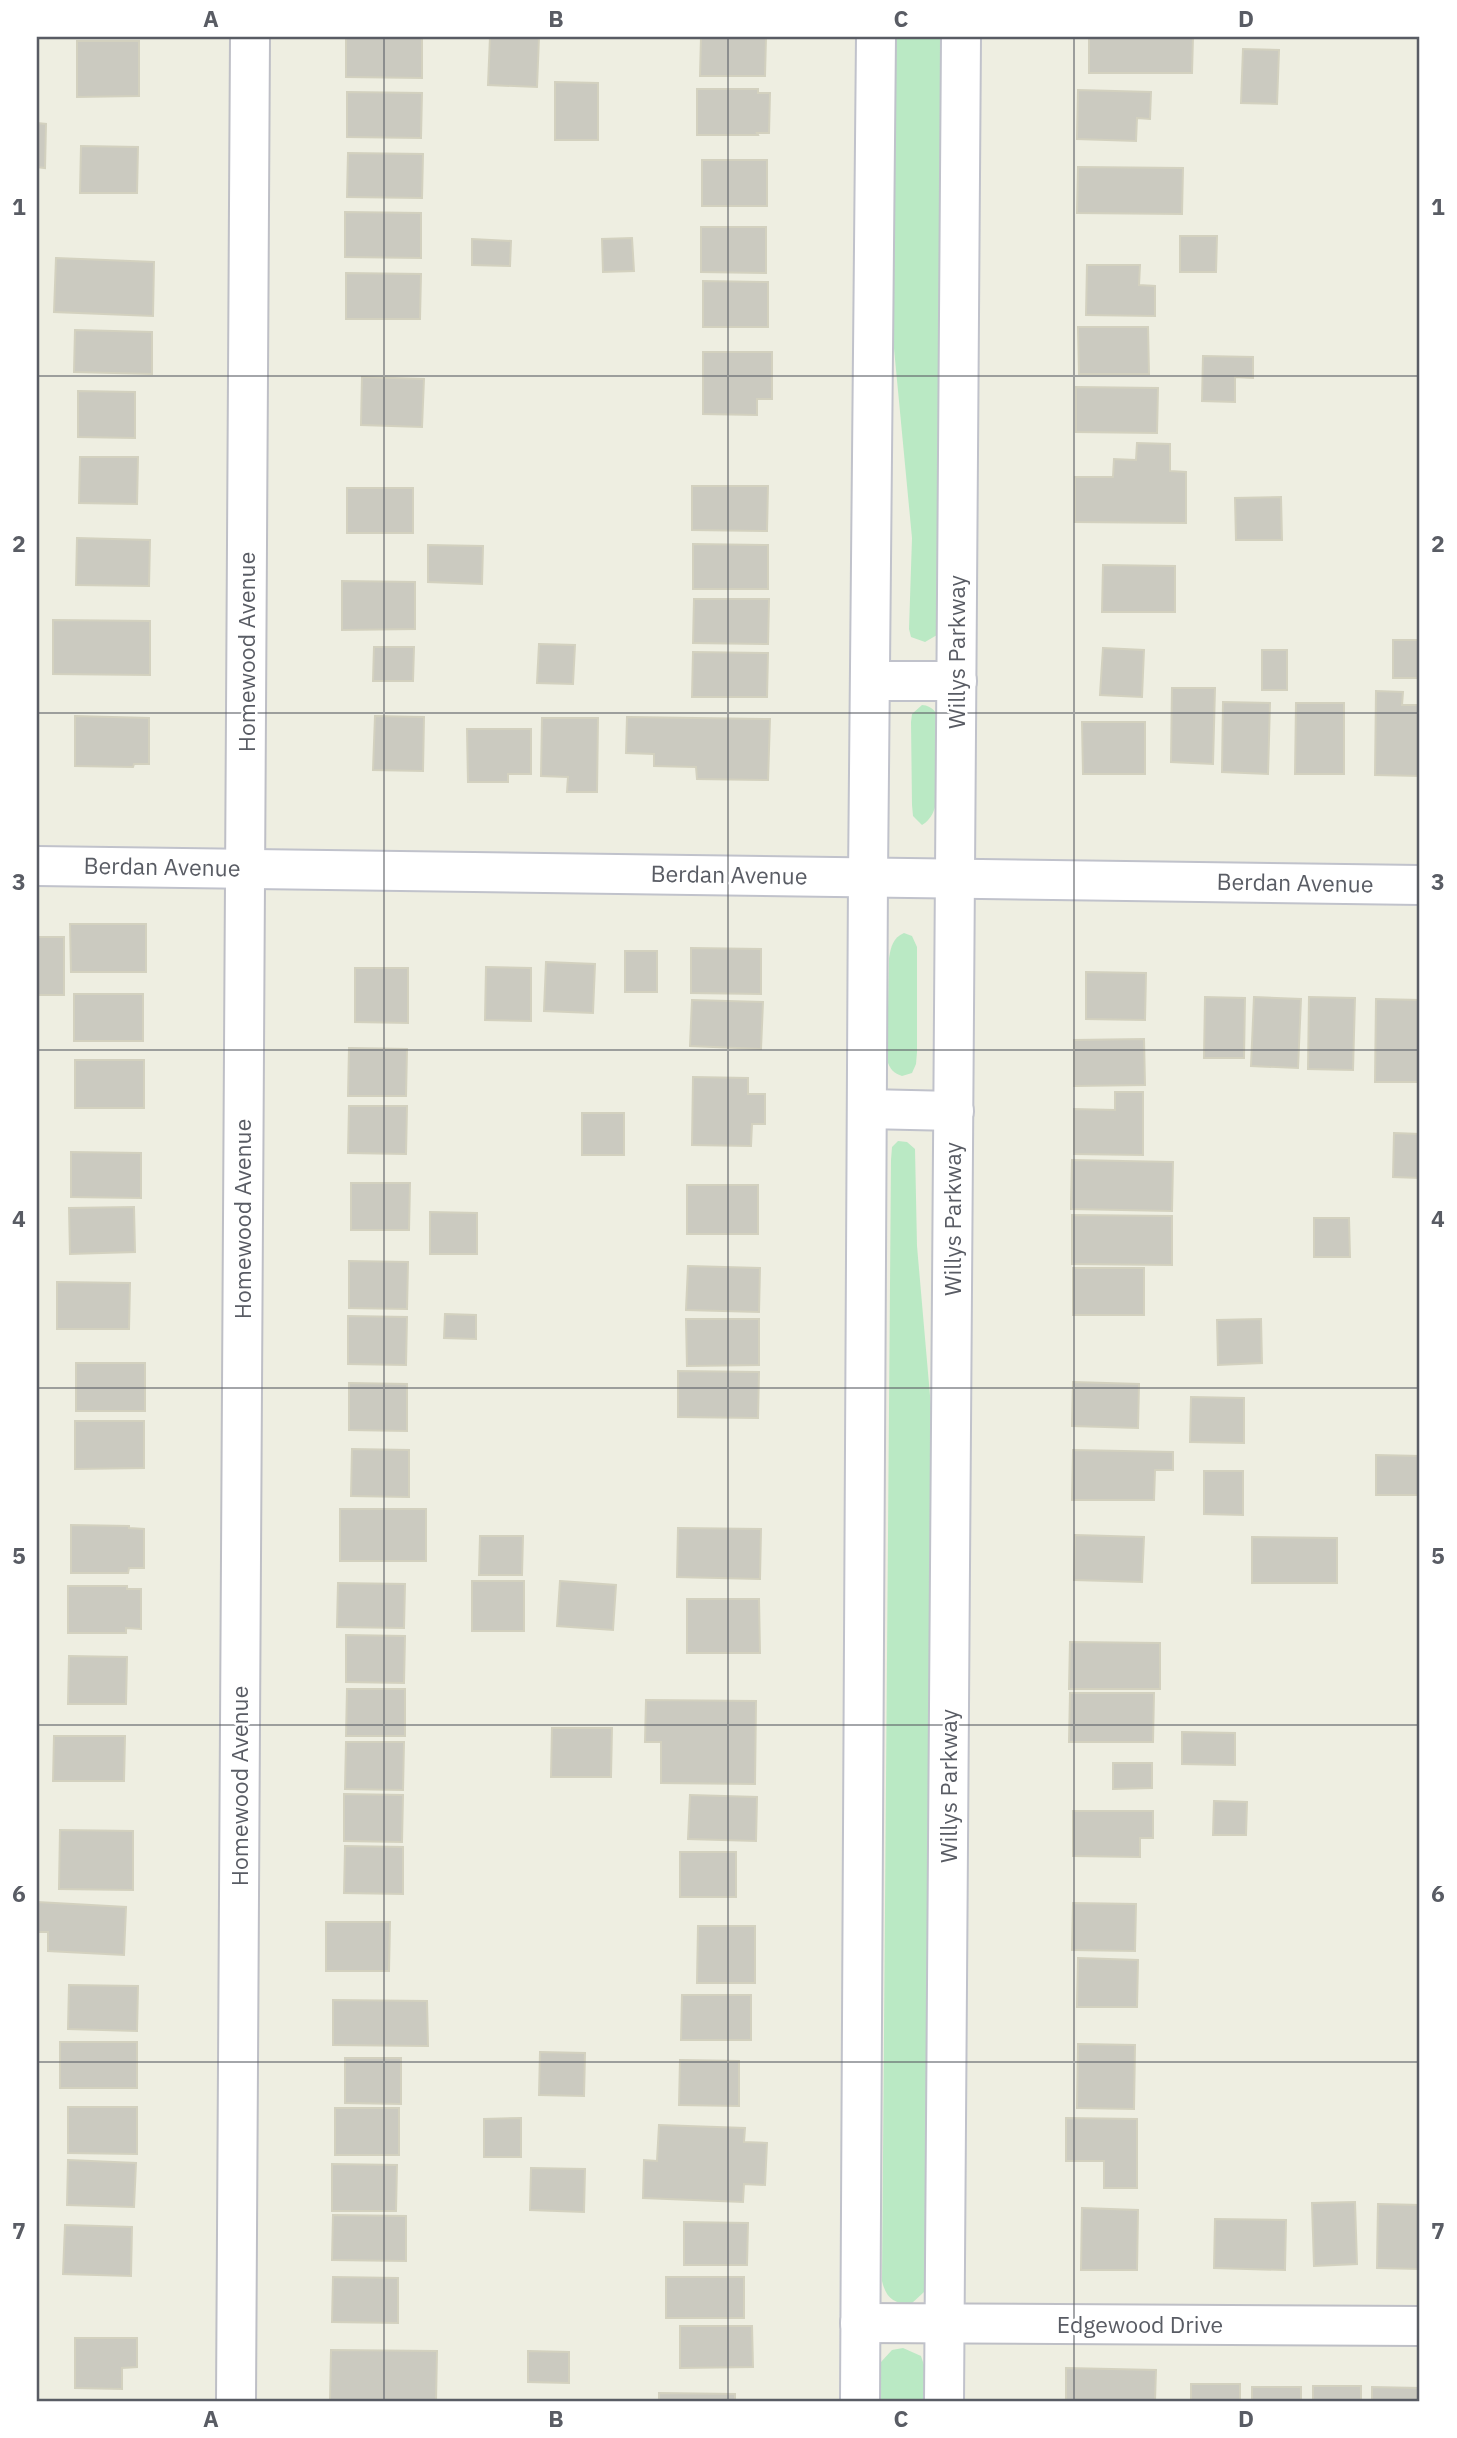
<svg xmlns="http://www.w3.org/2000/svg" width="1457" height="2438" font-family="'IBM Plex Sans',sans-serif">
  <rect width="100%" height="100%" fill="#eeeee1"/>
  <g fill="#bae9c4">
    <polygon points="894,37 945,37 939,625 937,635 925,642 911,637 909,629 912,538 893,338"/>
    <path d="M922,705C933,706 936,712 940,721L937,800C934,811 932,819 922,825L913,816L912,805L911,722L912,714Z"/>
    <path d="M904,933L912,936L917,947V1052L916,1064L912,1073L902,1076C893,1073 890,1069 887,1060L889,958C891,946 893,938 904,933Z"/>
    <path d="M898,1141L907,1142L915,1149L917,1246L931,1407L927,2278L924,2292L911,2304C894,2304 886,2298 882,2281L891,1160L892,1147Z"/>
    <polygon points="903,2348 921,2356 925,2368 925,2401 880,2401 881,2362 892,2350"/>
  </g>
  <g fill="#cbcac0" stroke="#d3d1bf" stroke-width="2">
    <polygon points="346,37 422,37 422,78 346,77"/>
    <polygon points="490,37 539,37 537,87 488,85"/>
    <polygon points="701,37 766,37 765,76 700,76"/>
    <polygon points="1089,37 1193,37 1192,73 1089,73"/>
    <polygon points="77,41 139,41 139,96 77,97"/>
    <polygon points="1243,49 1279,50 1277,104 1241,103"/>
    <polygon points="555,82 598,83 598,140 555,140"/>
    <polygon points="697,89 758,89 758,93 770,93 769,133 757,133 758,135 697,135"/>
    <polygon points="1078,90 1151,92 1150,119 1137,118 1136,141 1077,139"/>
    <polygon points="347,92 422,93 421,138 347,137"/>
    <polygon points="37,123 46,124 45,168 37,167"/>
    <polygon points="81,146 138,147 137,193 80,193"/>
    <polygon points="348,153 423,154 422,198 347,197"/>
    <rect x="702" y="160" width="65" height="46"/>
    <polygon points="1078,167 1183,168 1182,214 1077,213"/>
    <polygon points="345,212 421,213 421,258 345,257"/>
    <polygon points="701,227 766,227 766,273 701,272"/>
    <polygon points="1180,236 1217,236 1216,272 1180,272"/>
    <polygon points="632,238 634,271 603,272 602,239"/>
    <polygon points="472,239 511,241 510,266 472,265"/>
    <polygon points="56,258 154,262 153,316 54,312"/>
    <polygon points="1087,265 1140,265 1139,285 1155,286 1155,316 1086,315"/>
    <polygon points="346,273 421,274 420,319 346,319"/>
    <polygon points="703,281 768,282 768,327 703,327"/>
    <polygon points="1078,327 1148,327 1149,374 1079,374"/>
    <polygon points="75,330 152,332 152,374 74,372"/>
    <polygon points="703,352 772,352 772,399 757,399 757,415 703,414"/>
    <polygon points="1203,356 1253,357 1253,378 1235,377 1235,402 1202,401"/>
    <polygon points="362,377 424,379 422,427 361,425"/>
    <polygon points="1076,387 1158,388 1157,433 1076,432"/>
    <polygon points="78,391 135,392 135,438 78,437"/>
    <polygon points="1137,443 1170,444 1170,471 1186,472 1186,523 1075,522 1075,477 1113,477 1114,459 1136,460"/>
    <polygon points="80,457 138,457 137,504 79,503"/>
    <polygon points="692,486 768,486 767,531 692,530"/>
    <rect x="347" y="488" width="66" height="45"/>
    <polygon points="1281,497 1282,540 1236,540 1235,498"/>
    <polygon points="77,538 150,540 149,586 76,585"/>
    <polygon points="693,544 768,545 768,589 693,589"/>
    <polygon points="428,545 483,546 482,584 428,582"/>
    <polygon points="1103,565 1175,566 1175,612 1102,612"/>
    <polygon points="342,581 415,582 415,629 342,630"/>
    <polygon points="694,599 769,599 768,644 693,643"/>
    <polygon points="53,620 150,621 150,675 53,674"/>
    <rect x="1393" y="640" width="27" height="38"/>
    <polygon points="539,644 575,645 573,684 537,683"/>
    <polygon points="374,647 414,647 413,681 373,681"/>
    <polygon points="1103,648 1144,650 1142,697 1100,695"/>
    <rect x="1262" y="650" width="25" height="40"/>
    <polygon points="693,652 768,653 767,697 692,697"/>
    <polygon points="1172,688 1215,688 1213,764 1171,762"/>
    <polygon points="1376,691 1403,692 1402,705 1420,705 1420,776 1375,775"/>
    <polygon points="1223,702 1270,703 1268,774 1222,772"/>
    <polygon points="1296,703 1344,703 1344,774 1295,774"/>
    <polygon points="75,716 149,718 149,764 134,764 133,767 75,766"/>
    <polygon points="375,716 424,717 423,771 373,770"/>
    <polygon points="627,717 770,719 768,780 697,779 696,767 654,766 654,754 626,753"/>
    <polygon points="542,718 598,718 597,792 567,792 568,777 541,776"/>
    <polygon points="1082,722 1145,722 1145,774 1083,774"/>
    <polygon points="467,729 531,729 531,774 508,774 508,782 468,782"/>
    <polygon points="70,924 146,924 146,972 71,972"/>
    <rect x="37" y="937" width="27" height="58"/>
    <polygon points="691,948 761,949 761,994 691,993"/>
    <rect x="625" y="951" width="32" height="41"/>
    <polygon points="546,962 595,964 593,1013 544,1011"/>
    <polygon points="486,967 531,968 531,1021 485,1020"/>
    <polygon points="355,968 408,968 408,1023 355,1022"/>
    <polygon points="1086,972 1146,973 1145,1020 1086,1019"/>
    <rect x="74" y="994" width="69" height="47"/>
    <polygon points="1205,997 1245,998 1244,1058 1204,1058"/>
    <polygon points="1254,997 1301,999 1298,1068 1251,1066"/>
    <polygon points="1309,997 1355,998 1353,1070 1308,1069"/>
    <polygon points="1376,999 1420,1000 1420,1082 1375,1082"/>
    <polygon points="692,1000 763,1002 761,1049 690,1046"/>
    <polygon points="1144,1039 1145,1085 1074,1086 1074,1040"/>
    <polygon points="349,1048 407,1049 406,1096 348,1096"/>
    <rect x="75" y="1060" width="69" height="48"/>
    <polygon points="693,1077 748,1078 748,1094 765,1094 765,1124 752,1124 751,1146 692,1145"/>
    <polygon points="1115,1092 1143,1092 1143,1155 1074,1154 1074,1109 1115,1110"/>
    <polygon points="349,1106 407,1106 406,1154 348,1153"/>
    <rect x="582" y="1113" width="42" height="42"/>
    <polygon points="1394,1133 1420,1134 1420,1178 1393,1177"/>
    <polygon points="71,1152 141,1153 141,1198 71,1197"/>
    <polygon points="1072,1160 1173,1162 1172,1211 1071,1209"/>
    <polygon points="351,1183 410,1183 409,1230 351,1230"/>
    <rect x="687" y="1185" width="71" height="49"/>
    <polygon points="134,1207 135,1252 70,1254 69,1208"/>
    <polygon points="430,1212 477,1213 477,1254 430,1254"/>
    <polygon points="1072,1215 1172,1216 1172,1265 1072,1264"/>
    <polygon points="1314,1218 1349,1218 1350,1257 1314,1257"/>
    <polygon points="349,1261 408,1262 407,1309 349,1308"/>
    <polygon points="688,1266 760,1268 759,1312 686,1310"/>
    <rect x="1073" y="1268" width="71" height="47"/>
    <polygon points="57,1282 130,1283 129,1329 57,1329"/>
    <polygon points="445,1314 476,1315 476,1339 444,1338"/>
    <polygon points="348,1316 407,1317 406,1365 348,1364"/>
    <polygon points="686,1319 759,1319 759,1365 687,1366"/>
    <polygon points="1261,1319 1262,1363 1218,1365 1217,1320"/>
    <rect x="76" y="1363" width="69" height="48"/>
    <polygon points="678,1371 759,1372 758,1418 678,1417"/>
    <polygon points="1073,1382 1139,1384 1138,1428 1072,1426"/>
    <polygon points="349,1383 407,1384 407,1431 349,1430"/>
    <polygon points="1191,1397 1244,1398 1244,1443 1190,1442"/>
    <polygon points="75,1421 144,1421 144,1468 75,1469"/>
    <polygon points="352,1449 409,1450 409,1497 351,1496"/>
    <polygon points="1073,1450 1173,1452 1173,1470 1155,1470 1154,1500 1072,1500"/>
    <polygon points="1376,1455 1420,1456 1420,1495 1376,1495"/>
    <polygon points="1204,1471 1243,1471 1243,1515 1204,1514"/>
    <rect x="340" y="1509" width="86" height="52"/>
    <polygon points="71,1525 129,1526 129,1528 144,1529 144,1568 129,1568 128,1573 71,1573"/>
    <polygon points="678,1528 761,1529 760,1579 677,1577"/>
    <polygon points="1075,1535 1144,1537 1142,1582 1074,1580"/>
    <polygon points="480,1536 523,1536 522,1575 479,1575"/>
    <polygon points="1252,1537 1337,1538 1337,1583 1252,1583"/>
    <rect x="472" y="1581" width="52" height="50"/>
    <polygon points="560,1581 616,1585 613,1630 557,1626"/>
    <polygon points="338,1583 405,1584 404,1628 337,1627"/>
    <polygon points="68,1586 127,1586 127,1589 141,1589 141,1629 126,1628 126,1633 68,1633"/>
    <polygon points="687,1599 759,1599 760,1653 687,1653"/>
    <polygon points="346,1635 405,1636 404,1683 346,1682"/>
    <polygon points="1070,1642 1160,1643 1160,1689 1069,1689"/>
    <polygon points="69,1656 127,1657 126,1704 68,1704"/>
    <polygon points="347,1689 405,1689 405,1736 346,1736"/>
    <polygon points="1070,1693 1154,1693 1153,1742 1069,1742"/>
    <polygon points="646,1700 756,1701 755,1784 661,1783 661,1742 645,1742"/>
    <polygon points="552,1728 612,1728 611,1777 551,1777"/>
    <polygon points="1182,1732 1235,1733 1235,1765 1182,1764"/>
    <polygon points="54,1736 125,1736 124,1781 53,1781"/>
    <polygon points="346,1742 404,1742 403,1790 345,1789"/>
    <polygon points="1113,1763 1152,1763 1152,1788 1113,1789"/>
    <polygon points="344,1794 403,1795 402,1842 344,1841"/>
    <polygon points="690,1795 757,1797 756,1841 688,1839"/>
    <polygon points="1214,1801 1247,1802 1246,1835 1213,1835"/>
    <polygon points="1073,1811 1153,1811 1153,1838 1140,1838 1140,1857 1073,1856"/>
    <polygon points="60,1830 133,1831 133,1890 59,1889"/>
    <polygon points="345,1846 403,1847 403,1894 344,1893"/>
    <rect x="680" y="1852" width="56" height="45"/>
    <polygon points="37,1902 126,1907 124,1955 48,1951 48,1932 37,1932"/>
    <polygon points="1073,1903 1136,1904 1135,1951 1072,1950"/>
    <polygon points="326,1922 390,1922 389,1971 326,1971"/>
    <polygon points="698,1926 755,1926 755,1983 697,1983"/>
    <polygon points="1078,1958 1138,1960 1137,2007 1077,2007"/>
    <polygon points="69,1985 138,1986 137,2031 68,2029"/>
    <polygon points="682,1995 751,1995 751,2040 681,2040"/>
    <polygon points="333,2000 427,2001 428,2046 333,2045"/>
    <rect x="60" y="2042" width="77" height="46"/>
    <polygon points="1078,2044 1135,2045 1134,2109 1077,2108"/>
    <polygon points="540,2052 585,2053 584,2096 539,2095"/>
    <polygon points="345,2058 401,2058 401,2104 345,2103"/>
    <polygon points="680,2060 739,2061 739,2106 679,2105"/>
    <polygon points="68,2107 137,2107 137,2154 68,2153"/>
    <rect x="335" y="2108" width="64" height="47"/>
    <polygon points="521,2118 521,2157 484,2157 484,2119"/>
    <polygon points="1066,2118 1137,2119 1137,2188 1104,2188 1104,2161 1066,2161"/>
    <polygon points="659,2125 745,2128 744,2142 767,2143 765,2185 744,2184 743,2202 643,2198 644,2160 657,2161"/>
    <polygon points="68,2160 136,2163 134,2207 67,2205"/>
    <polygon points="332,2164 397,2165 396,2211 332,2211"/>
    <polygon points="531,2168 585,2169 584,2212 530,2210"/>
    <polygon points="1355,2202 1357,2264 1314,2266 1312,2203"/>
    <polygon points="1378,2204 1420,2205 1420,2269 1377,2268"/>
    <polygon points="1082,2208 1138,2210 1137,2270 1081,2270"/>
    <polygon points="333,2215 406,2216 406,2261 332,2260"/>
    <polygon points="1215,2219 1286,2220 1285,2270 1214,2268"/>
    <polygon points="684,2222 748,2223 747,2265 684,2265"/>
    <polygon points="65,2225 132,2227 131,2276 63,2274"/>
    <polygon points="333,2277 398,2278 398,2323 332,2322"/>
    <rect x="666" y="2277" width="78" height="41"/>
    <polygon points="680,2326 752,2326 753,2367 680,2368"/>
    <polygon points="75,2338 137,2338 137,2367 122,2368 122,2389 75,2388"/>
    <polygon points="331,2350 437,2351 436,2401 330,2401"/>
    <polygon points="528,2351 569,2352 569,2383 528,2382"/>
    <polygon points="1066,2368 1156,2370 1155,2401 1066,2401"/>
    <rect x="1191" y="2384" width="49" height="17"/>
    <rect x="1313" y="2386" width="48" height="15"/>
    <rect x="1252" y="2387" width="49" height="14"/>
    <polygon points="1372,2387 1420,2388 1420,2401 1372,2401"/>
    <polygon points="659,2393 735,2394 735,2401 659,2401"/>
  </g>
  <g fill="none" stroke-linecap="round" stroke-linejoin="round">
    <defs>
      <g id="street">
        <polyline points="860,2323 1420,2326"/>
        <polyline points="236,2401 250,37"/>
      </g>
      <g id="secondary">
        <polyline points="870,681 957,681"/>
        <polyline points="37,866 1420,885"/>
        <polyline points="867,1109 954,1111"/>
        <polyline points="860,2401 868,877 876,37"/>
        <polyline points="944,2401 961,37"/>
      </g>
    </defs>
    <use href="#street" stroke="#bebfc6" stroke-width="42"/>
    <use href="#secondary" stroke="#c0c2cb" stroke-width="42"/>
    <use href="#street" stroke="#fff" stroke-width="38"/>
    <use href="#secondary" stroke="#fff" stroke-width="38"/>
  </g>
  <path fill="none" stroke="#595c64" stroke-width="2" stroke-opacity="0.55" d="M384,37V2401M728,37V2401M1074,37V2401M37,376H1420M37,713H1420M37,1050H1420M37,1388H1420M37,1725H1420M37,2062H1420"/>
  <g text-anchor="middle" stroke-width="5" stroke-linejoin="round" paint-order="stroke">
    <g font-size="23" fill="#595c64" stroke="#fff">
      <text transform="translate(247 652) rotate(-90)" y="8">Homewood Avenue</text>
      <text transform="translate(957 652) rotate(-90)" y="8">Willys Parkway</text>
      <text transform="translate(162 867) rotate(1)" y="8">Berdan Avenue</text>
      <text transform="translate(729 875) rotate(1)" y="8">Berdan Avenue</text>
      <text transform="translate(1295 883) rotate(1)" y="8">Berdan Avenue</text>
      <text transform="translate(243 1219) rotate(-90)" y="8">Homewood Avenue</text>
      <text transform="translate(953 1219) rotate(-90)" y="8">Willys Parkway</text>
      <text transform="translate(240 1786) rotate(-90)" y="8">Homewood Avenue</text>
      <text transform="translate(949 1786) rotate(-90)" y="8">Willys Parkway</text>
      <text x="1140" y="2333">Edgewood Drive</text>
    </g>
  </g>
  <rect width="1457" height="2438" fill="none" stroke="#ffffff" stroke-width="77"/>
  <rect x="38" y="38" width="1380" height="2362" fill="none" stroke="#595c64" stroke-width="2.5"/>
  <g font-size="23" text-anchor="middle" font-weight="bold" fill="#595c64">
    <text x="211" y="27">A</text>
    <text x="556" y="27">B</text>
    <text x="901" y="27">C</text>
    <text x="1246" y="27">D</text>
    <text x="19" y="215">1</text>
    <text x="1438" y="215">1</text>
    <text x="19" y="552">2</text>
    <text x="1438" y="552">2</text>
    <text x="19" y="890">3</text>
    <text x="1438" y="890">3</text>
    <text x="19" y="1227">4</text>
    <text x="1438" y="1227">4</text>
    <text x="19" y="1564">5</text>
    <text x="1438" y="1564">5</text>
    <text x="19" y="1902">6</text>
    <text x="1438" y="1902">6</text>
    <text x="19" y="2239">7</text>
    <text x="1438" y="2239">7</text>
    <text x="211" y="2427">A</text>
    <text x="556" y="2427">B</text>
    <text x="901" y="2427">C</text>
    <text x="1246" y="2427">D</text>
  </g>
</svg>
